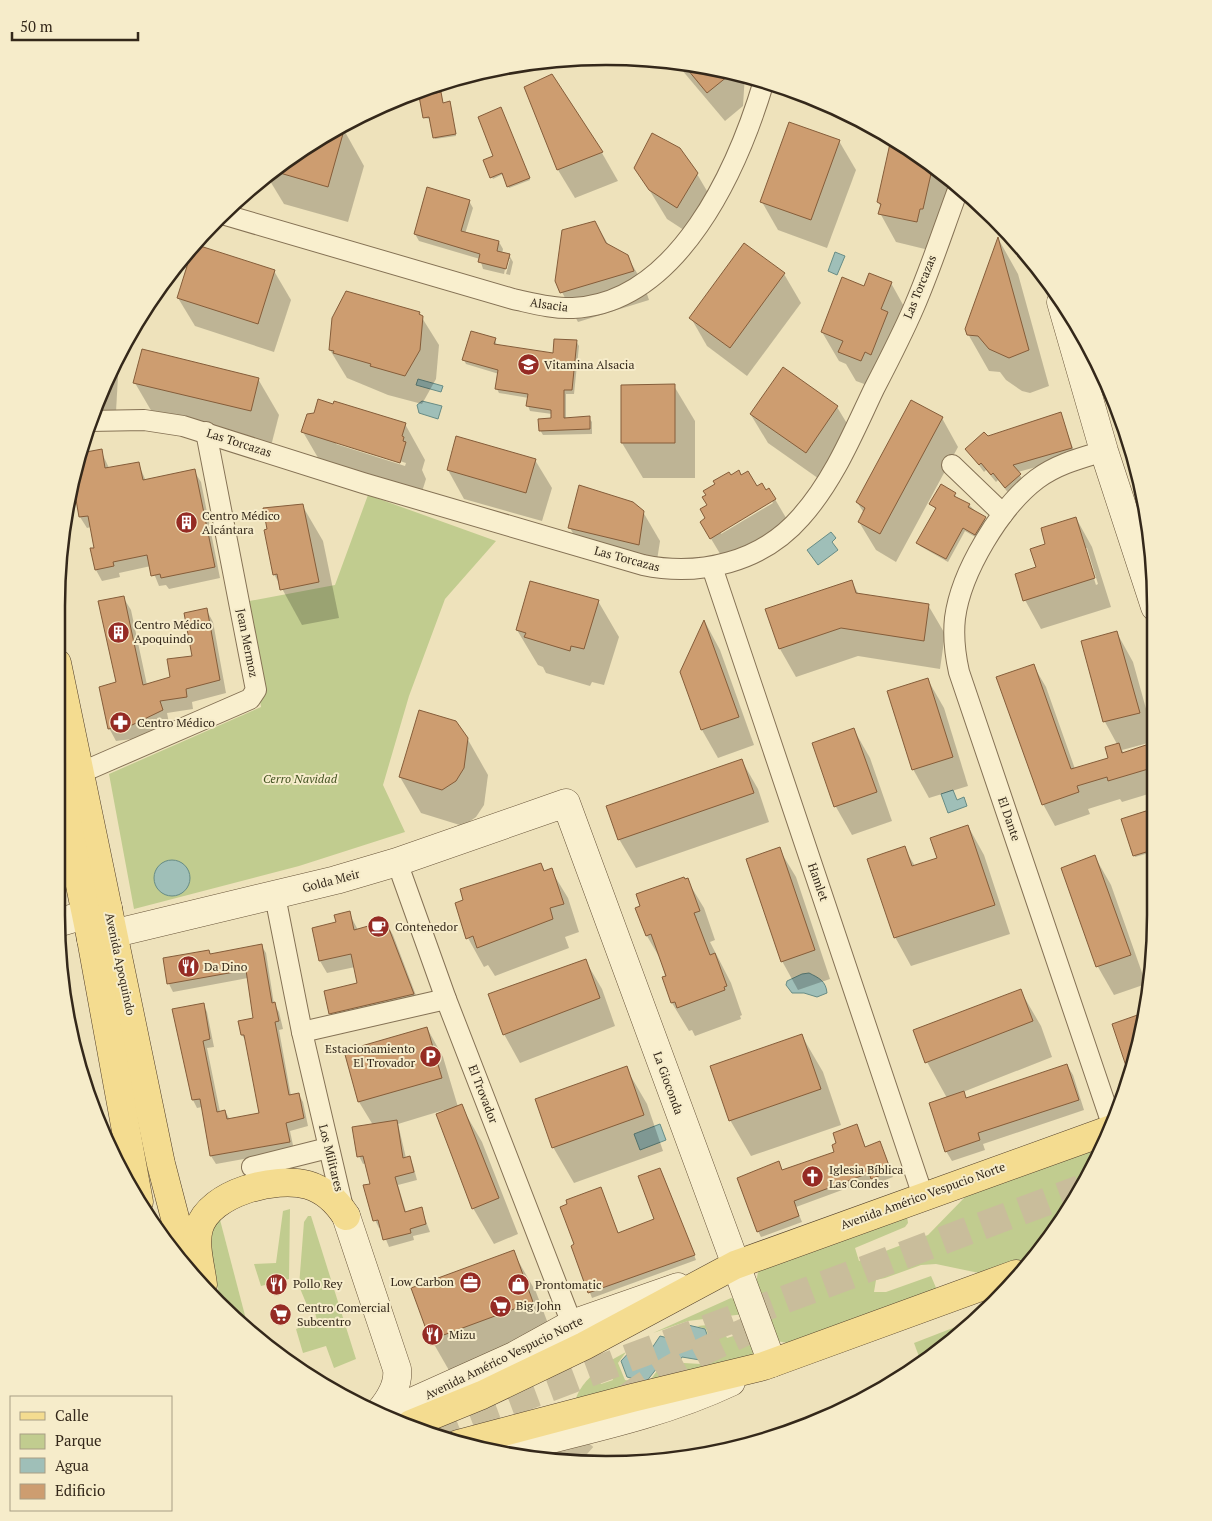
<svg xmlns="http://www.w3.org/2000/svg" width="1212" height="1521" font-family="'PT Serif',serif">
  <rect width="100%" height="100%" fill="#eee2bb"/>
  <g fill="#c1cc8f">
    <polygon points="368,495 496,541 445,599 409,696 383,785 405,832 299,866 134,909 109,774 261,707 244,602 335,585"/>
    <polygon points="1096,1148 1102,1148 1063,1221 1032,1256 979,1273 936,1264 921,1265 885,1278 876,1280 874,1292 886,1292 931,1276 937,1290 787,1343 777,1341 756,1283 758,1272 764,1267 907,1216 908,1223 905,1227 855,1248 859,1261 928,1235 966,1196"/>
    <polygon points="290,1209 289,1279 261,1286 254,1264 276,1263 283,1211"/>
    <polygon points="219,1216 248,1327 224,1309 207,1252 208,1241"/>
    <polygon points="308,1216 311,1216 356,1359 334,1368 326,1346 303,1353 296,1329 317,1320 314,1309 309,1310 299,1286 304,1222"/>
    <polygon points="731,1298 735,1299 744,1314 688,1321 653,1333"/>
    <polygon points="976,1319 969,1328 921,1362 914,1343"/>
    <path d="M732,1322H746L758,1355L754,1361L576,1406C573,1395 587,1379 595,1373L601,1384L613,1380L606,1363L626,1352L618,1363L625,1380L647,1384L657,1371L673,1374L684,1363L701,1364L713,1347L706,1329L697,1326L720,1324L727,1338L736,1335Z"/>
  </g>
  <g fill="#9fbfb8" stroke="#678c85">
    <polygon points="835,252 845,256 837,275 828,271"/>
    <polygon points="418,379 443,386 441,392 416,385"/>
    <polygon points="422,401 442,406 438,419 419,413 417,405"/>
    <polygon points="831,532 836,538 832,542 838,550 818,565 807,550"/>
    <polygon points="953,790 957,800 964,797 967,806 948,813 941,794"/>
    <circle cx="172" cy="878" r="18"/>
    <path d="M809,973C819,978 826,981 827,993L817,997L804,993H792L786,985L787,981L802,974Z"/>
    <polygon points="660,1124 666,1140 640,1150 634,1134"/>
    <polygon points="688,1325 705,1329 711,1345 700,1360 682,1357 672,1371 657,1368 646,1382 627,1377 621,1361 634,1347 650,1351 660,1336 676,1340"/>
  </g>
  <g fill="#0003" fill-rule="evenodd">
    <polygon points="676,63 745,74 743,106 725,121"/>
    <polygon points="552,76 602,153 618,181 575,198 558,170 525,88"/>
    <polygon points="441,93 443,104 450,104 456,136 435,139 431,119 424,118 420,97"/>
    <polygon points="502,111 530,180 509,188 503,174 493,179 492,177"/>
    <polygon points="336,128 344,130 364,166 348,222 284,204 267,176"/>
    <polygon points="892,140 941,170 952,181 933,251 896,242 880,213 881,207 878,202"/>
    <polygon points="839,141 856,170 827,248 778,230 762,202"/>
    <polygon points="636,168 697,174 714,203 693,236 667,219"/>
    <polygon points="469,201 473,208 465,234 499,242 503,249 502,254 509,255 513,262 510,275 506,274 510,259 507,259 504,274 483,269 480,259 419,241 415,234"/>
    <polygon points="595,222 609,246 627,256 644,285 649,300 578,322 556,281"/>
    <polygon points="999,240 1018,274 1049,386 1030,393 1022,391 1006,380 1000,372 989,371 968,334"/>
    <polygon points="274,271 291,300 274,352 195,326 178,298"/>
    <polygon points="784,274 801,303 747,376 707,346 691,318"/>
    <polygon points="891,283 907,312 878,389 856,381 846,364 839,361 822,332 865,288"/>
    <polygon points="419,313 439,345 436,379 422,404 388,395 347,378 330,350"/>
    <polygon points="495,339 497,346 555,354 576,341 579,346 574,394 566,394 566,419 589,418 592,422 592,434 543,435 540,430 552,419 552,414 530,411 528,406 529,398 499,393 497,389 499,374 466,364 464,360"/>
    <polygon points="113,368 118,376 116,412 94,410"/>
    <polygon points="258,379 279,415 271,446 156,419 135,383"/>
    <polygon points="674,386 695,421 695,478 643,478 622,443"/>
    <polygon points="837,407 854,435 822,481 768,443 751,415"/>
    <polygon points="1060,414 1076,456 1018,472 1024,482 1010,495 998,480 996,482 986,470 984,472 967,449"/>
    <polygon points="942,418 958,447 896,562 876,550 859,522 864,513 857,502"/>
    <path d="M405,424L425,460L422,470L426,479L420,498L324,468L303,432ZM336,441L406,463L405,466L336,444Z"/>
    <polygon points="101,451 109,468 138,463 146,481 194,471 201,482 220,578 169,589 166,585 159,586 151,566 119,573 120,577 102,581 96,570 96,548 91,527 87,528 80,517 74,485 80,455"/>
    <polygon points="535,460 552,488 542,521 464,499 448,470"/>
    <path d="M730,477H741L756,488L766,491L769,489L792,528L728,567L701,522L707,519L708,505ZM772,501L773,503L721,534V531Z"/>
    <polygon points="955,494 956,498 969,505 987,522 977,538 965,531 948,562 920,546 918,543 936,509 931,504"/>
    <polygon points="302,505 323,541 339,618 302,625 274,574 264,509"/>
    <polygon points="643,512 660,541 655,573 586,556 570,528"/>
    <path d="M1076,518L1092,547L1111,607L1041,629L1025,600L1038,568ZM1084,548H1087L1098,584L1096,585Z"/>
    <polygon points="852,582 859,595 928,605 945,634 940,669 858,656 796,677 780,649"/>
    <polygon points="123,597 131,610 147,685 171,678 194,657 206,609 213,622 226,693 192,702 193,709 167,713 169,723 140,738 116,741 109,728 117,683"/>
    <polygon points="598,601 619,637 604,685 592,682 590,686 546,673 543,667 538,665 517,630"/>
    <polygon points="705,622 720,650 754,745 718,758 702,730 682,672"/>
    <path d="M1117,633L1133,662L1155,741V792L1122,802L1120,799L1088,809L1090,814L1055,826L1043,804L1033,665L1046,687L1075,769L1110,759L1117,744L1105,722L1083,642ZM1152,742L1153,744L1124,753L1122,750Z"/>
    <polygon points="928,680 944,708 968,786 929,798 913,769"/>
    <polygon points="854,730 870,758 892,821 852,835 836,807 813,744"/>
    <polygon points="467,738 488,775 484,805 476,817 463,826 421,813 400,777"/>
    <polygon points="742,761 758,789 769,822 636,868 619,839"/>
    <polygon points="1155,823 1156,851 1135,857 1134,855 1153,824"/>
    <polygon points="968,826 984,855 1010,934 911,966 895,937 904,848 915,866 939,859"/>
    <polygon points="779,849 796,877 830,979 798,990 782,961"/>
    <polygon points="1095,857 1111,885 1146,984 1114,995 1098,967 1062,869"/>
    <polygon points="541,864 545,872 551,870 568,898 579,932 565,937 569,948 495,976 488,965 484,967 468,938"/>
    <polygon points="687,880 704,908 715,940 710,942 731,983 742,1015 740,1016 741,1019 695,1036 692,1030 689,1031 672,1003 661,960 647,936 637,908"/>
    <polygon points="349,913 358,930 386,923 393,935 420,1006 338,1025 331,1013 359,984 355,967 327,973 320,961 313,929 338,923"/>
    <polygon points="261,945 266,953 274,1004 279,1012 283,1029 279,1030 291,1096 299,1095 303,1102 308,1126 290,1131 294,1150 216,1164 211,1156 202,1107 197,1108 193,1100 203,1004 207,1012 214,1047 207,1048 220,1112 225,1111 230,1120 260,1114 247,1043 242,1035 254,1019 248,978 173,992 169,984 209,951 211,955"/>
    <polygon points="585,960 602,989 615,1026 520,1063 504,1034"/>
    <polygon points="1020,990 1041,1026 1052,1057 963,1092 967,1099 1067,1065 1073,1075 1084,1110 983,1144 985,1150 952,1161 946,1151 947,1098 927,1062"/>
    <polygon points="427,1028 443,1057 458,1107 461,1106 482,1142 518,1234 494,1244 473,1208 444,1110 398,1124 406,1158 409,1157 413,1165 417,1180 398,1185 406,1212 421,1208 430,1232 413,1236 414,1240 389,1247 381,1227 379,1228 375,1220 372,1184 366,1163 363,1164 359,1156 373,1125 359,1102 345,1052"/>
    <polygon points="802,1036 823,1072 841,1125 751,1156 730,1120"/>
    <polygon points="626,1068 647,1104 663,1151 574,1183 553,1147"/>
    <polygon points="857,1126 866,1148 879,1143 893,1177 875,1184 872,1179 796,1207 802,1222 761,1237 758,1231 779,1163 783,1171 836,1153"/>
    <polygon points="663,1175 696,1260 592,1298 572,1246 618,1234 655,1220"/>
    <polygon points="513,1252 536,1292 555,1342 454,1379 431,1339"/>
  </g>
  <g fill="#cd9d70" stroke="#855d3a">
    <polygon points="683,64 688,65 733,72 707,93"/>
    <polygon points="552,74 603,152 557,170 524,87"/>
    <polygon points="441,92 443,103 450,101 456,134 433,138 429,117 423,118 419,96"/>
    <polygon points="501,107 530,178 507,187 502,173 490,178 483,160 493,156 478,117"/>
    <polygon points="789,122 840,140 811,220 760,202"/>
    <polygon points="346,123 328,187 273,171 331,130"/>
    <polygon points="652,133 680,148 698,173 677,208 649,190 634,168"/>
    <polygon points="891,139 933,165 923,209 920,209 917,222 878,214 881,204 877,202"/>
    <polygon points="427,187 470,200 461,231 499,241 497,251 510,254 506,269 478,262 480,254 414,234"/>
    <polygon points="595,221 606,243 628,255 634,271 560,293 555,281 562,230"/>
    <polygon points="998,237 1029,350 1009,358 989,349 978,336 967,335 965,329"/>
    <polygon points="744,243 785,273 730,348 689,318"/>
    <polygon points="194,244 275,270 258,324 177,298"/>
    <polygon points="869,273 892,282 881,309 888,312 871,355 865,352 861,361 838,352 843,341 821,332 842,277 864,286"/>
    <polygon points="346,291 420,312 419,314 423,316 420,350 405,376 370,366 371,364 333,353 334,351 329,350 332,318"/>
    <polygon points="471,331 496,338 494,344 553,353 554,339 577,340 572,390 564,390 564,418 590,416 590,429 539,431 538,419 551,418 551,410 526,406 528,394 495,389 498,370 462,360"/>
    <polygon points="142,349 259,378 251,411 133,383"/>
    <polygon points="783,367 838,406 806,453 750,414"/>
    <polygon points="675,384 675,443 621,443 621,385"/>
    <polygon points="318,399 333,404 334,401 406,423 402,436 404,437 403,441 406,442 400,463 301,432 307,414 314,413"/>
    <polygon points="911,400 943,417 880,534 858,522 865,508 856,502"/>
    <polygon points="1061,412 1072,448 1013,465 1021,474 1005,488 993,473 991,475 981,463 979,465 965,449 984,432 988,436"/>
    <polygon points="456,436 536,459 526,493 447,470"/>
    <polygon points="102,449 105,468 139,462 143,480 195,469 215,567 161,578 160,574 151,576 147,555 113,562 114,566 95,570 90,548 94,548 88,516 79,517 74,488 81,453"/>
    <polygon points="739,470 741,475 748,471 757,486 762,483 766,490 769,488 776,499 710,539 700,522 705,518 700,509 707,505 702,497 706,495 703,491 715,484 713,481 729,472 731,475"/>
    <polygon points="941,484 956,493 954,496 970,504 968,507 986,517 975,535 963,528 946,559 916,543 936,508 929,504"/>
    <polygon points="579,485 633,502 644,511 639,545 568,528"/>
    <polygon points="303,504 319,582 280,590 277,574 273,575 264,530 267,529 263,508"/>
    <polygon points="1076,517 1095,578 1023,601 1015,574 1036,567 1030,549 1045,544 1041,528"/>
    <polygon points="852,580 856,593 929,604 924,641 841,628 779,649 765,609"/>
    <polygon points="530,581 599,600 584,649 571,646 570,651 524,637 526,633 516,630"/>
    <polygon points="124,596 143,685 170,677 167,659 192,656 184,613 207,608 220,680 186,689 187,697 160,701 163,710 132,725 108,729 99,687 116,682 98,601"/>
    <polygon points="704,620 739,717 701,730 680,672"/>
    <polygon points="1117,631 1140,713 1103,722 1081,641"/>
    <polygon points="1034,664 1071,769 1108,758 1105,747 1119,743 1122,753 1155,742 1155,767 1108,781 1107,777 1077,786 1079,792 1042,805 996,677"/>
    <polygon points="928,678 953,757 912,770 887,691"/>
    <polygon points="419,710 456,721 468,738 464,768 456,781 442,790 399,777"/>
    <polygon points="854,728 877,792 834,807 812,743"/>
    <polygon points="742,759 754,793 618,840 606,806"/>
    <polygon points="1149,810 1153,823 1155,822 1156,849 1133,856 1121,819"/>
    <polygon points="968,825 995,905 894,938 867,859 905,846 912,866 937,858 930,838"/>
    <polygon points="780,847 815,950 781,962 746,859"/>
    <polygon points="1095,855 1131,955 1096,967 1061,868"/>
    <polygon points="541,863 544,871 552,868 564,904 550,908 553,919 477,948 473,936 466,939 455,903 463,900 460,889"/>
    <polygon points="684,877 685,879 688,878 700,911 694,913 710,955 715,953 727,986 724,987 725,990 677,1008 675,1002 671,1003 662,977 666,976 651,934 646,936 635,908 640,906 636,894"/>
    <polygon points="350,911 354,930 386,921 414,994 329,1014 324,991 357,983 351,954 319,961 312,928 336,922 334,915"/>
    <polygon points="262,944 272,1003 275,1002 279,1021 275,1022 289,1095 299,1093 304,1118 286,1123 290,1142 210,1156 200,1099 192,1100 172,1009 204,1003 210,1039 203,1041 217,1112 225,1110 227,1119 259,1113 244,1035 241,1035 238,1021 253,1018 246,970 167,984 163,958 209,950 210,954"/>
    <polygon points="586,959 600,998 503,1035 488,994"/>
    <polygon points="1021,989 1033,1021 925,1063 913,1030"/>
    <polygon points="1146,1012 1145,1022 1129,1075 1112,1024"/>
    <polygon points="427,1027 442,1078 358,1102 344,1051"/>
    <polygon points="802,1034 821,1089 729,1121 710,1066"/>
    <polygon points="1067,1064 1079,1100 978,1133 980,1140 945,1152 929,1103 964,1091 966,1098"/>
    <polygon points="627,1066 644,1115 552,1148 535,1099"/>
    <polygon points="462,1104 499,1198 472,1209 436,1114"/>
    <polygon points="397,1120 403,1158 410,1156 414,1172 395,1177 405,1212 422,1207 426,1224 410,1229 411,1233 383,1240 378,1220 373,1221 363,1185 370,1184 363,1156 357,1157 352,1127"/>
    <polygon points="857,1124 865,1147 880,1141 891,1171 871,1179 869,1173 794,1201 799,1216 757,1232 737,1178 779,1161 782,1170 834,1152 832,1145 836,1143 833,1133"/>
    <polygon points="660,1168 695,1255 588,1293 571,1246 574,1244 560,1207 567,1204 566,1200 601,1187 618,1233 654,1219 638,1176"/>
    <polygon points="514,1250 533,1302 430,1340 411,1288"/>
  </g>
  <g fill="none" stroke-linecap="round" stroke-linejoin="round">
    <g stroke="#c9bd9b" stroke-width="28" stroke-dasharray="28 14" stroke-linecap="butt">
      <polyline points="431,1432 1080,1189"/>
      <path d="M565,1459C612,1396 683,1359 754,1328"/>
    </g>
    <defs>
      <g id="street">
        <path d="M222,214L513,299C532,303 553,309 573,308C679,303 738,168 764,81"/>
        <path d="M89,421L144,420L183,426L363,483L643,565C700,577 762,562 801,517C834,480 853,433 874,389C888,362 902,335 914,307C931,268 944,227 959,187"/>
        <path d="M1104,451C1081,458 1057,464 1037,479C1000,507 961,572 955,618C953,636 955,654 959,672L1113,1127"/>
        <polyline points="952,465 1003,514"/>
        <polyline points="712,567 923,1196"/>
        <polyline points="80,773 250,699 256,690 206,432"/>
        <polyline points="397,862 446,999 572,1324"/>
        <polyline points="275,896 302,1032 344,1212"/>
        <polyline points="302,1032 446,999"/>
        <polyline points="252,1167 328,1148"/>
      </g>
      <g id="secondary">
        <polyline points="1061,302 1104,451 1155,607"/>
        <polyline points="57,923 108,908"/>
        <polyline points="91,939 336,880 397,862 566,803 772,1363"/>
        <path d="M346,1216L397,1369C399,1385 390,1399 380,1411"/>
        <polyline points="385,1414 514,1356 572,1324 678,1287"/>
        <path d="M503,1451C580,1431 659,1416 731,1382"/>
      </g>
      <g id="primary">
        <polyline points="57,663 161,1164 187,1264"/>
        <polyline points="57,773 91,939 139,1202"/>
        <path d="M203,1285C201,1267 194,1245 199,1228C210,1192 276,1176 308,1185C325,1190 337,1202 346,1216"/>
        <polyline points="411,1424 482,1395 584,1346 735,1265 1112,1129"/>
        <polyline points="458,1444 632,1398 764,1366 1016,1274"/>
      </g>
    </defs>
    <use href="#street" stroke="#857255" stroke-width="22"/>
    <use href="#secondary" stroke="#675338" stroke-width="29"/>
    <use href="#primary" stroke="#523f2a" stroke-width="29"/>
    <use href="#street" stroke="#f9efce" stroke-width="20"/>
    <use href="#secondary" stroke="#f9efce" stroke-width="28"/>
    <use href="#primary" stroke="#f4dc90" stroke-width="28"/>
  </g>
  <defs>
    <symbol id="school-disc" viewBox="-11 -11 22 22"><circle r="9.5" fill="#952b24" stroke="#f6ecca"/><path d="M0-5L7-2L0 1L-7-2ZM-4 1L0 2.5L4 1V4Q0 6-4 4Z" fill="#fff"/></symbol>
    <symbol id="building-disc" viewBox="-11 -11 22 22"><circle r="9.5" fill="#952b24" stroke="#f6ecca"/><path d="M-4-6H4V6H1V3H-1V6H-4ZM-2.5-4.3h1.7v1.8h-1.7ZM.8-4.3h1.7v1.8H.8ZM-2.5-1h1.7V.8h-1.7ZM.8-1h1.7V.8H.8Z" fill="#fff"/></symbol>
    <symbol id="pharmacy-disc" viewBox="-11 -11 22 22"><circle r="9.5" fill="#952b24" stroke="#f6ecca"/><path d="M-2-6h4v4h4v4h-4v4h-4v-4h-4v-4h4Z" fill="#fff"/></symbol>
    <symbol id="cafe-disc" viewBox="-11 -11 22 22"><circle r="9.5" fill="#952b24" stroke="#f6ecca"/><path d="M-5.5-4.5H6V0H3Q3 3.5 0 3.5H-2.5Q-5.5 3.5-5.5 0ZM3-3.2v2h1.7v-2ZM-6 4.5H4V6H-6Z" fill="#fff"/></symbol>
    <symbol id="restaurant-disc" viewBox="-11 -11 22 22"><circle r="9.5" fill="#952b24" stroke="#f6ecca"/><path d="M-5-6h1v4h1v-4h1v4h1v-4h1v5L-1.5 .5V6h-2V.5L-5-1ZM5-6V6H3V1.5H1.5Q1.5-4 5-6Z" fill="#fff"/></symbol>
    <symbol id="parking-disc" viewBox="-11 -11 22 22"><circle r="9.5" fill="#952b24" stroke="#f6ecca"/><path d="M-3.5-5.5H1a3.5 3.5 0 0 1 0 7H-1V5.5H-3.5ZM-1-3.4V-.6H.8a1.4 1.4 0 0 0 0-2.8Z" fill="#fff"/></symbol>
    <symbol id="church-disc" viewBox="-11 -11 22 22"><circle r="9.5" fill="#952b24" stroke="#f6ecca"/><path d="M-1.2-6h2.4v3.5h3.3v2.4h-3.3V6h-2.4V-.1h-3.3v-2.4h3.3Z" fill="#fff"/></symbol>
    <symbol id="office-disc" viewBox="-11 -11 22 22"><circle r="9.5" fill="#952b24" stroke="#f6ecca"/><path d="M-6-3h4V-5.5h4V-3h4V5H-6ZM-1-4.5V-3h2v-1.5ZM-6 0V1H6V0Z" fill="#fff"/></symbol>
    <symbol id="shop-disc" viewBox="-11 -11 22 22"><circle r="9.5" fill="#952b24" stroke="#f6ecca"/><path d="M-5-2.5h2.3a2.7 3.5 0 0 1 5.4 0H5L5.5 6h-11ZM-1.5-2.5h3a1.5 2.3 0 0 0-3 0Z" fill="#fff"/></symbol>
    <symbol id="supermarket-disc" viewBox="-11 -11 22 22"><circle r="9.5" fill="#952b24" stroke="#f6ecca"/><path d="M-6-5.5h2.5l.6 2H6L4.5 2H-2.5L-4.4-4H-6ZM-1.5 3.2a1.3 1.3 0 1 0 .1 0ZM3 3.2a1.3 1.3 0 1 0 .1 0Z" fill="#fff"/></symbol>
  </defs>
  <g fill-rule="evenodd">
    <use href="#school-disc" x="516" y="352" width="25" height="25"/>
    <use href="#building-disc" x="174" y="510" width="25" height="25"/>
    <use href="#building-disc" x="106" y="620" width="25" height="25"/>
    <use href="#pharmacy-disc" x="108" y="710" width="25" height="25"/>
    <use href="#cafe-disc" x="366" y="914" width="25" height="25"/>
    <use href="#restaurant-disc" x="176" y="954" width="25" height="25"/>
    <use href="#parking-disc" x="418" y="1044" width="25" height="25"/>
    <use href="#church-disc" x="800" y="1164" width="25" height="25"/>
    <use href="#office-disc" x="458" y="1270" width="25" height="25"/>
    <use href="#restaurant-disc" x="264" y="1272" width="25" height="25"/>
    <use href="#shop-disc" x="506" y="1272" width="25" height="25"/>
    <use href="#supermarket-disc" x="488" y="1294" width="25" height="25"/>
    <use href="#supermarket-disc" x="268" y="1302" width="25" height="25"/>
    <use href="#restaurant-disc" x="420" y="1322" width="25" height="25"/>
  </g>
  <g text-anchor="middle" stroke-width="4" stroke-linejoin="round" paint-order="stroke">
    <g font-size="12" fill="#34281a" stroke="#f6ecca">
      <text transform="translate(920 287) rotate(-68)" y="4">Las Torcazas</text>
      <text transform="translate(549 305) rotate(8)" y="4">Alsacia</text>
      <text transform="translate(239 443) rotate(18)" y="4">Las Torcazas</text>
      <text transform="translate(627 559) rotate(15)" y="4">Las Torcazas</text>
      <text transform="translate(247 643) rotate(79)" y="4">Jean Mermoz</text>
      <text transform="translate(1009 819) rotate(71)" y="4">El Dante</text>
      <text transform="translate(331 881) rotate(-15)" y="4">Golda Meir</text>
      <text transform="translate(818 882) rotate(71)" y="4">Hamlet</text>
      <text transform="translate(120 964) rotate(78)" y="4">Avenida Apoquindo</text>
      <text transform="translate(668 1083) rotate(70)" y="4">La Gioconda</text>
      <text transform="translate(483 1094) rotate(69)" y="4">El Trovador</text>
      <text transform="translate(331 1158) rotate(76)" y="4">Los Militares</text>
      <text transform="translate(923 1196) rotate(-20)" y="4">Avenida Américo Vespucio Norte</text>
      <text transform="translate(504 1358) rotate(-26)" y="4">Avenida Américo Vespucio Norte</text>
    </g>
    <g font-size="12" fill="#34281a" stroke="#f6ecca" text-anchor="start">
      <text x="544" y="369">Vitamina Alsacia</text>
      <text x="202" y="520">Centro Médico<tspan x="202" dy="14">Alcántara</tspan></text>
      <text x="134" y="629">Centro Médico<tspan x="134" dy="14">Apoquindo</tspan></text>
      <text x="137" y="727">Centro Médico</text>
      <text x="395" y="931">Contenedor</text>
      <text x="204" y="971">Da Dino</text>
      <text x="415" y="1053" text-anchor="end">Estacionamiento<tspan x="415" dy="14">El Trovador</tspan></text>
      <text x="829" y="1174">Iglesia Bíblica<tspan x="829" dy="14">Las Condes</tspan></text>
      <text x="454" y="1286" text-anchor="end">Low Carbon</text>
      <text x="293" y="1288">Pollo Rey</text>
      <text x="535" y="1289">Prontomatic</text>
      <text x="516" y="1310">Big John</text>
      <text x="297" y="1312">Centro Comercial<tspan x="297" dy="14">Subcentro</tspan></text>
      <text x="449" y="1339">Mizu</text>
    </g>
    <g font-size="12" font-style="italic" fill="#415120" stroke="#f6ecca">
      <text x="300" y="783">Cerro Navidad</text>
    </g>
  </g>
  <path d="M0 0H1212V1521H0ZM606 65H606A541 541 0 0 1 1147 606V915A541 541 0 0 1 606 1456H606A541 541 0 0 1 65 915V606A541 541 0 0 1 606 65Z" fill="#f6ecca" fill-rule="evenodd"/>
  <path fill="none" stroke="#34281a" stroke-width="2.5" d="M606 65H606A541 541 0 0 1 1147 606V915A541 541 0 0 1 606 1456H606A541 541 0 0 1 65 915V606A541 541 0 0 1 606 65Z"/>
  <rect x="10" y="1396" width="162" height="115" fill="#f6ecca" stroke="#a89e84"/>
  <rect x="20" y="1412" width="25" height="8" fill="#f4dc90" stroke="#a89e84"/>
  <text x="55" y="1421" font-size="15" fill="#34281a">Calle</text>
  <rect x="20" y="1434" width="25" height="15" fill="#c1cc8f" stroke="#a89e84"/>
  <text x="55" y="1446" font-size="15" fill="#34281a">Parque</text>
  <rect x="20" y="1458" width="25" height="15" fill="#9fbfb8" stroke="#a89e84"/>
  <text x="55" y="1471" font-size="15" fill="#34281a">Agua</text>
  <rect x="20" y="1484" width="25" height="15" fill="#cd9d70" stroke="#a89e84"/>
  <text x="55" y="1496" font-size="15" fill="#34281a">Edificio</text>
  <path d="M12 32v8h126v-8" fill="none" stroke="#34281a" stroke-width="2.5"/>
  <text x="20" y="32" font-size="15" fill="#34281a" stroke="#f6ecca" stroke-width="4" paint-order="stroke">50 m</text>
</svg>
